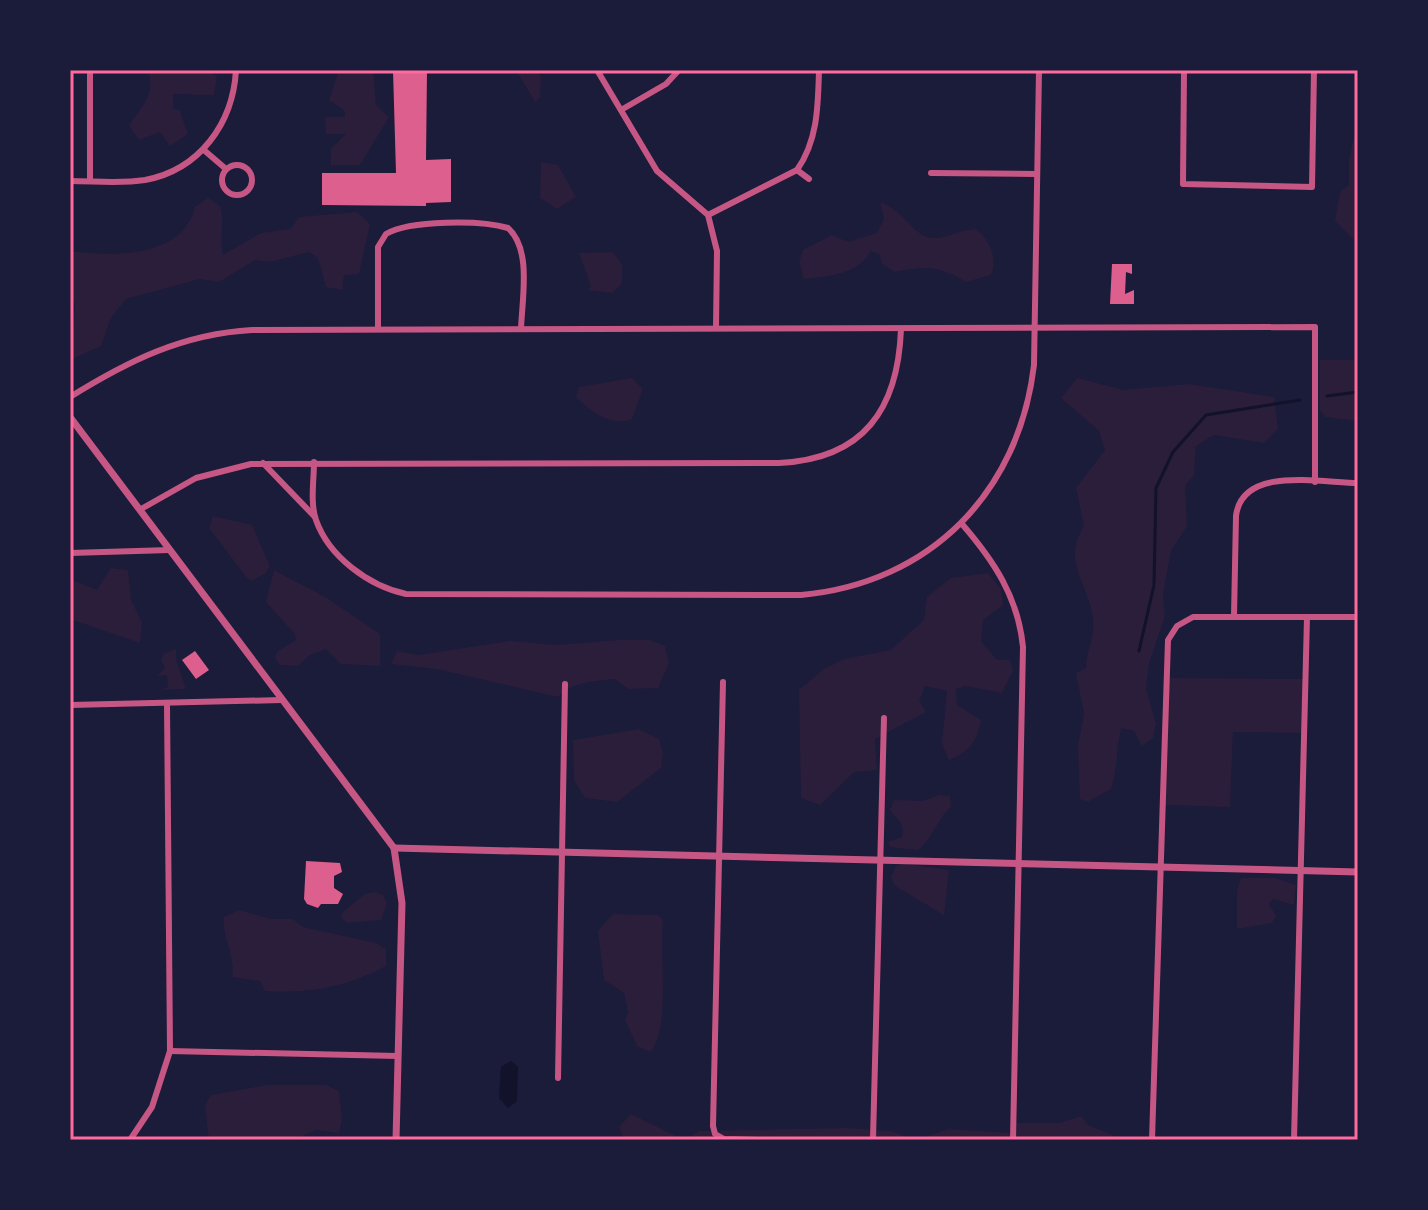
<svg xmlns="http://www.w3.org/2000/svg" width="1428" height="1210" font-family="'Space Grotesk',sans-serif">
  <rect width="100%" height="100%" fill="#1b1b3a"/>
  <g fill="#2a1e3b">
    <path d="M148,70H205L217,76L214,95L173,94V108L180,111L188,134L170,146L160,132L139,140L129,125C142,107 156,94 148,70Z"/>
    <polygon points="339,70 373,70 376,105 389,117 360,165 331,165 331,149 346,134 326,134 325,117 345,117 345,111 329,100"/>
    <polygon points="516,70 536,70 541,77 540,98 535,102"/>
    <polygon points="1358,120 1358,244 1335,221 1340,192 1349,185 1349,159"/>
    <polygon points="541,162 558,165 576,197 557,209 540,198"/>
    <path d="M208,198L220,206C225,223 219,238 223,255L261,233L291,229L299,217L357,212L370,224L359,274L344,275L342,290L326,287L318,258L309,252L270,262L255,260L219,282L200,279L126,299L111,318L101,346L70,360L75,305L70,288V251C113,257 183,258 195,207Z"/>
    <path d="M880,202C903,209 911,235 932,238C946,239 962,229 976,229C990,240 998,258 991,275L966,282C937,265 927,266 895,272L883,265L879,254L871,251C857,275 830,276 804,279L799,262L803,250L832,235L848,242L877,233L884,219Z"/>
    <polygon points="613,252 622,265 622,283 612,293 588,290 591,286 579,253"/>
    <polygon points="1320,360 1358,360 1358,421 1326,417 1320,410"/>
    <path d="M632,378L643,389L632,419C611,427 591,412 576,397L579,387Z"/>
    <path d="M1077,378L1124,390L1189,384L1274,397L1278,429L1264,443L1214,435L1196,446L1194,475L1185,486L1187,526L1171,551L1163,594L1165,616L1149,663L1146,688L1156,724L1153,738L1142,746L1134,731L1121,728C1116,749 1118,768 1111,789L1088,802L1080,799L1078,746L1084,714L1076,673L1086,668C1086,654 1092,643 1093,630C1097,591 1058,566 1084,526L1076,488L1105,450L1099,431L1061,398Z"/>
    <polygon points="213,516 252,525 270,566 265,574 251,581 246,577 209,528"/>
    <polygon points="111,568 128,570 131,600 142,622 140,643 70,619 70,579 97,590"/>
    <polygon points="274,570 327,598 380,634 380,666 341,664 326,649 310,655 298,666 280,665 275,658 277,652 296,640 295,634 266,602"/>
    <path d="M988,573L1001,589L1003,605L983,620L981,641L997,660H1010L1013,670L1002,693L965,686L956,689L957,705L981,720C976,743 971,751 949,760L942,744L947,691L925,686L919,701L926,712L875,739L877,770L854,772L820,805L801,798L799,690L824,669L844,659L891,650L924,620L927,597L951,578Z"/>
    <path d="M620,640H650L665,646L669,663L658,688L628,689L615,679C595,681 572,682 558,697L437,669L391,664L397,651L418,655L510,641L556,645Z"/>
    <polygon points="176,649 176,660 186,689 159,690 168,687 167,675 157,676 165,668 161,659 165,653"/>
    <polygon points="1165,678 1305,679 1305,733 1233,732 1230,807 1162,805"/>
    <polygon points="639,729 659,739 663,753 661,768 617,802 585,798 574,780 573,740"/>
    <path d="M939,795L950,796L951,807C937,819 934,837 918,850L890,847L888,842L902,837C905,822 897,820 890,810L894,800L923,801Z"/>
    <polygon points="904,864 949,870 944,915 895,886 891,877 896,866"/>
    <polygon points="1241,878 1276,878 1296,885 1294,905 1273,899 1269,904 1276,916 1272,923 1237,929 1237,891"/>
    <polygon points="375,892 383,895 387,903 381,920 348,923 343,920 341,914 365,894"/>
    <path d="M239,910L271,919H293L303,927L376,943L386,949V966C348,987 308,994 265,991L260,981L232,977C236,956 222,939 224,917Z"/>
    <path d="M613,914L658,915L663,920C659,949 671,1032 650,1052L637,1046L625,1020L628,1012L624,993L604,980L598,931Z"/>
    <polygon points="267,1085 326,1085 339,1091 342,1120 339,1133 316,1130 298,1138 209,1140 205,1105 211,1095"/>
    <polygon points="631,1114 684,1140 624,1140 619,1127"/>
    <polygon points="1081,1116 1088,1125 1125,1140 918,1140 948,1129 1013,1133 1014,1123 1060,1123"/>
    <polygon points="848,1128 891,1131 915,1140 685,1140 699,1131"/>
  </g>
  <polygon fill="#12122b" points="511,1061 518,1067 517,1101 508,1108 499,1098 501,1067"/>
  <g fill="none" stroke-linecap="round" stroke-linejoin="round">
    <g stroke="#12122b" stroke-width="3">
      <polyline points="1327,396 1358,392"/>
      <polyline points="1139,651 1154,585 1156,488 1173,452 1206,415 1300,400"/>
    </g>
  </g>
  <g fill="#dd5f8e">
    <polygon points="393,70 427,70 426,160 451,159 451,202 426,203 426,206 322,205 322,173 396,173"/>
    <polygon points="1112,264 1132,264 1132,274 1126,272 1125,294 1134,290 1134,304 1110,304"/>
    <polygon points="195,651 209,670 196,679 182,660"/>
    <polygon points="306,861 340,863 342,872 334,876 334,888 343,894 338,904 321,904 318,908 307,904 304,899"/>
  </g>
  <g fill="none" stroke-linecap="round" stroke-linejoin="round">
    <g stroke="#c65784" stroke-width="6">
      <polyline points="90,70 90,181"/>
      <polyline points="597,70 657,171 708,215 717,251 716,328"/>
      <polyline points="1184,70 1183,184 1312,187 1314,70"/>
      <polyline points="621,110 666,84 679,70"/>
      <polyline points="205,151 226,169"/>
      <circle cx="237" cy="180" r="15"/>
      <polyline points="797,170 809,179"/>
      <polyline points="931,173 1036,174"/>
      <path d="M70,181C95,181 120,184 145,180C199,170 233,124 236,70"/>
      <path d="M708,215L797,170C818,140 818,105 819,70"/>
      <path d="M378,329V247L386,234C410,220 481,220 508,228C532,249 522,299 521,329"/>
      <path d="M70,397C128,361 182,334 252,330L1315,327V482"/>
      <path d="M314,462C314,480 310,503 316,520C329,557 369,586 406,594L801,595C931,583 1019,492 1034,365L1039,70"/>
      <polyline points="263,463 315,517"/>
      <path d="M141,509L196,478L251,464L779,463C864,459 898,409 901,329"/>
      <path d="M962,524C994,561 1018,597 1023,647L1013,1140"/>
      <polyline points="70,553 170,550"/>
      <path d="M1234,616L1236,516C1242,465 1322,483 1358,483"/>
      <polyline points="723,682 713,1126 715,1134 724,1139 759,1140"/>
      <polyline points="70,705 282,700"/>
      <polyline points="170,1051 398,1056"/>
      <polyline points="558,1078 565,684"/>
      <polyline points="873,1139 884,718"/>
      <polyline points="130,1140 152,1107 170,1051 167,704"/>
      <polyline points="1152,1140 1168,640 1177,626 1193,617 1358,617"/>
      <polyline points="1294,1140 1307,617"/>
    </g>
    <g stroke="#c65784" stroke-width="7">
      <polyline points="70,417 394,848 402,903 396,1140"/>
      <polyline points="394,848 1358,872"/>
    </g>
  </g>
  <rect width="1428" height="1210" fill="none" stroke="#1b1b3a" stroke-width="144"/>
  <rect x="72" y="72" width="1284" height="1066" fill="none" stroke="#ff6b9d" stroke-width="3"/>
</svg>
